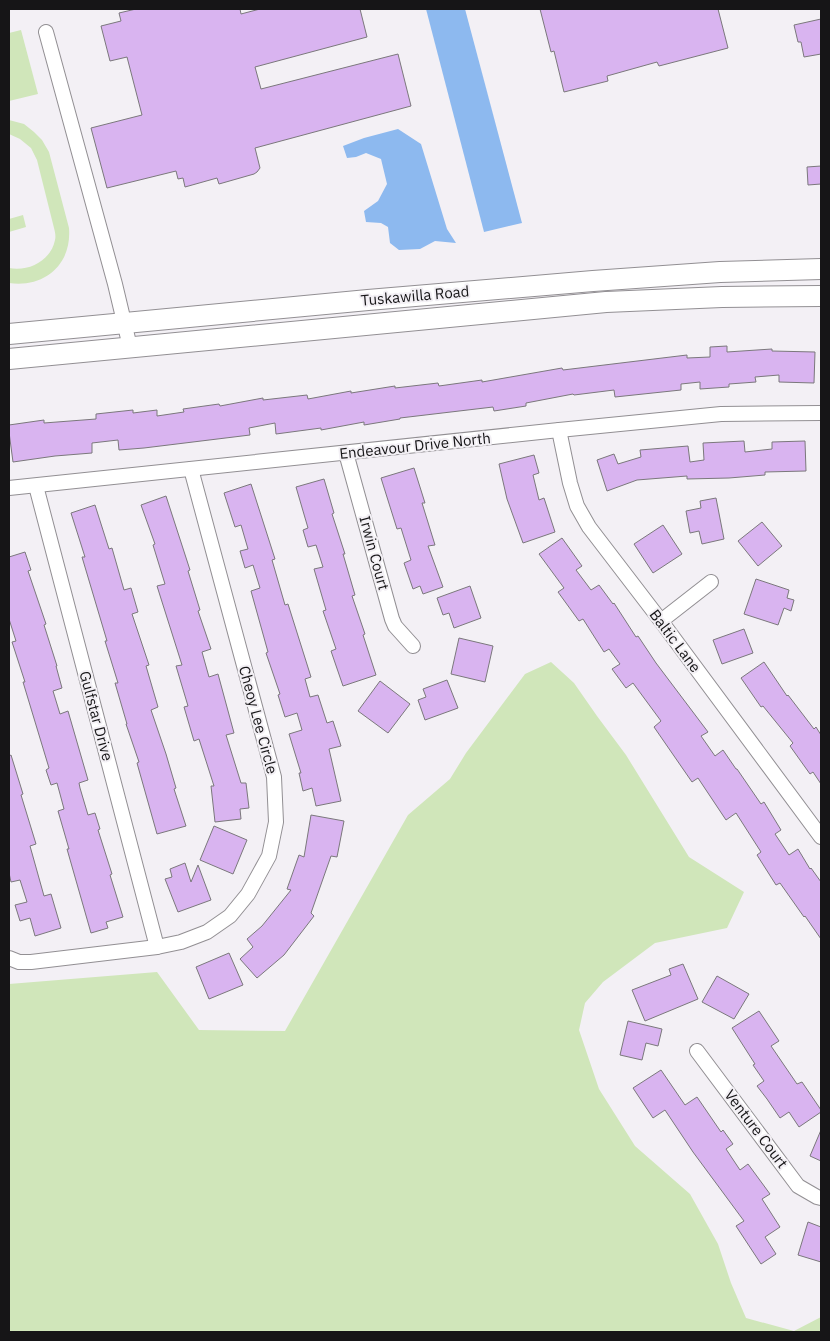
<svg xmlns="http://www.w3.org/2000/svg" width="830" height="1341" font-family="'IBM Plex Sans',sans-serif">
  <rect width="100%" height="100%" fill="#f3f0f5"/>
  <g fill="#d0e6ba">
    <polygon points="21,30 38,94 9,101 9,33"/>
    <path d="M9,120L24,124L34,132L42,140L49,152L69,228C72,265 44,288 9,283V268C28,272 51,261 55,240C56,236 55,232 54,228L37,160L31,148L20,139L9,134Z"/>
    <polygon points="23,215 26,227 9,232 9,219"/>
    <polygon points="551,662 574,683 597,716 626,755 689,857 744,892 727,928 655,943 603,982 585,1003 579,1030 599,1089 635,1146 690,1194 718,1244 731,1283 746,1318 794,1331 821,1317 821,1332 9,1332 9,984 157,972 199,1030 285,1031 408,815 450,779 466,753 525,674"/>
  </g>
  <g fill="#8db9ef">
    <polygon points="426,9 465,9 522,223 484,232"/>
    <polygon points="398,129 421,144 447,229 456,243 435,241 420,249 399,250 390,243 388,227 381,223 366,222 364,211 378,201 387,184 381,159 366,153 356,157 347,158 343,146 364,138"/>
  </g>
  <g fill="#d9b4f0" stroke="#7b787c">
    <polygon points="136,9 240,9 241,14 260,9 360,9 367,37 255,67 261,89 398,54 411,106 255,148 260,168 257,172 254,174 219,184 217,178 185,187 183,178 178,179 176,171 107,188 91,128 142,115 127,57 110,61 101,26 121,21 119,13"/>
    <polygon points="540,9 718,9 728,48 659,66 657,62 607,76 608,81 564,92 554,51 551,52"/>
    <polygon points="821,19 821,54 804,57 801,42 798,42 794,25"/>
    <polygon points="821,166 821,184 808,185 807,167"/>
    <polygon points="727,346 727,352 772,349 772,351 815,352 814,383 779,382 779,375 755,377 756,382 729,384 729,387 700,389 700,382 681,384 681,390 615,397 614,390 574,395 573,394 526,403 526,406 494,411 493,407 400,418 400,419 364,425 364,422 321,430 321,428 276,434 275,423 249,428 250,435 144,448 119,450 118,440 92,443 92,453 55,456 13,462 9,432 9,425 44,420 44,423 96,419 96,414 133,410 133,413 157,410 157,416 184,412 183,409 219,404 220,406 263,398 263,400 307,395 308,399 351,391 351,393 395,386 395,388 438,383 439,386 482,380 482,382 562,368 563,370 687,355 687,358 710,357 710,347"/>
    <polygon points="744,441 745,452 772,449 772,442 805,441 806,471 765,472 765,475 729,478 687,479 687,476 637,480 607,491 597,460 614,454 618,464 641,457 640,450 688,446 690,462 704,460 703,443"/>
    <polygon points="534,455 539,473 533,475 539,500 544,498 555,532 523,543 507,499 499,464"/>
    <polygon points="414,468 425,503 422,503 435,545 428,546 443,587 423,594 420,586 413,589 404,563 411,560 401,528 397,529 381,478"/>
    <polygon points="324,479 334,513 332,514 345,554 343,554 355,595 352,596 365,634 363,635 376,675 343,686 331,651 336,649 323,611 326,610 314,569 323,567 316,545 308,547 303,530 308,528 296,487"/>
    <polygon points="251,484 275,559 272,560 285,605 288,604 311,677 305,679 310,697 318,695 327,723 333,721 341,746 329,749 341,801 316,806 312,788 303,791 299,773 301,773 289,734 302,730 297,713 285,717 278,695 280,694 266,653 268,652 251,591 260,588 253,565 245,568 240,551 248,549 241,525 235,527 224,493"/>
    <polygon points="166,496 190,570 188,571 200,610 198,611 211,649 202,652 209,677 218,674 234,733 226,735 241,783 246,783 249,808 240,809 241,819 215,822 211,786 214,786 199,739 194,741 184,707 188,706 176,666 182,665 157,586 165,584 153,545 155,544 141,505"/>
    <polygon points="716,498 724,539 702,544 699,531 690,533 686,511 701,508 700,501"/>
    <polygon points="95,505 109,549 112,548 124,590 131,588 138,612 132,614 149,665 146,666 158,707 151,710 166,754 176,788 174,789 186,826 157,834 137,763 139,762 126,724 127,724 115,683 118,683 105,641 107,641 82,557 85,557 71,513"/>
    <polygon points="762,522 782,546 758,566 738,541"/>
    <polygon points="663,525 682,554 653,573 634,544"/>
    <polygon points="562,538 582,566 576,570 591,590 599,585 613,604 614,603 636,637 638,636 656,663 708,732 701,736 715,756 723,750 736,769 737,769 761,804 764,802 781,830 775,834 789,855 798,849 810,869 811,868 821,882 821,939 805,916 804,917 780,883 776,885 757,855 761,852 736,813 726,820 698,778 692,782 654,727 661,721 633,683 626,688 612,669 620,664 609,649 604,652 583,619 579,621 558,592 564,588 539,554"/>
    <polygon points="25,552 31,570 28,571 46,624 44,625 57,666 56,666 62,688 53,691 60,714 68,711 88,780 79,783 80,788 88,815 95,813 100,829 98,830 112,874 110,875 123,917 106,922 108,928 91,933 67,849 69,849 58,811 64,809 60,794 57,783 51,785 46,770 49,768 23,682 25,682 12,642 16,641 9,619 9,557"/>
    <polygon points="756,579 789,590 787,598 794,600 791,611 784,608 778,625 744,614"/>
    <polygon points="470,586 481,618 454,628 449,613 443,615 437,598"/>
    <polygon points="744,629 753,653 722,664 713,640"/>
    <polygon points="459,638 493,646 485,682 451,674"/>
    <polygon points="764,662 787,696 788,695 814,729 816,727 821,735 821,784 813,772 810,774 790,746 793,743 763,706 761,707 741,678"/>
    <polygon points="447,680 458,708 425,720 418,700 426,697 423,689"/>
    <polygon points="380,681 410,704 388,733 358,711"/>
    <polygon points="11,755 23,794 21,795 36,844 30,846 44,896 51,894 61,928 35,936 30,918 20,921 15,905 27,902 20,880 11,882 9,873 9,756"/>
    <polygon points="311,815 344,821 337,857 331,856 311,913 314,916 284,955 257,978 240,959 253,947 247,939 262,926 291,890 287,889 299,855 304,857"/>
    <polygon points="214,826 247,840 233,874 200,860"/>
    <polygon points="185,863 191,882 198,865 211,900 178,912 165,879 172,877 170,869"/>
    <polygon points="229,953 243,985 209,999 196,967"/>
    <polygon points="683,964 698,999 645,1021 632,990 671,975 669,969"/>
    <polygon points="717,976 749,994 734,1019 702,1002"/>
    <polygon points="759,1011 779,1041 771,1046 797,1084 802,1082 821,1110 821,1112 799,1127 789,1112 780,1118 767,1099 757,1086 764,1081 753,1065 755,1064 732,1028"/>
    <polygon points="628,1021 662,1029 658,1046 646,1043 642,1060 620,1055"/>
    <polygon points="661,1070 685,1105 697,1097 721,1132 723,1130 733,1144 726,1149 740,1170 748,1164 770,1194 762,1199 780,1227 765,1237 776,1254 761,1264 736,1226 744,1221 693,1152 665,1110 653,1118 633,1088"/>
    <polygon points="821,1130 821,1161 810,1156"/>
    <polygon points="808,1222 821,1227 821,1262 798,1255"/>
  </g>
  <g fill="none" stroke-linecap="round" stroke-linejoin="round">
    <defs>
      <g id="street">
        <polyline points="46,32 115,284 130,347"/>
        <polyline points="559,430 570,483 577,506 589,527 661,621 821,837"/>
        <polyline points="346,453 392,619 395,626 413,646"/>
        <polyline points="36,486 157,947"/>
        <polyline points="9,488 559,430 721,414 821,413"/>
        <polyline points="661,621 711,582"/>
        <polyline points="9,958 19,962 31,962 157,947 181,942 207,932 230,916 248,894 269,856 276,822 274,777 191,469"/>
        <polyline points="697,1051 798,1186 817,1197 821,1198"/>
      </g>
      <g id="secondary">
        <polyline points="9,334 368,300 593,281 720,272 821,269"/>
        <polyline points="9,359 606,302 722,297 821,296"/>
      </g>
    </defs>
    <use href="#street" stroke="#928f93" stroke-width="16"/>
    <use href="#secondary" stroke="#928f93" stroke-width="22"/>
    <use href="#street" stroke="#fff" stroke-width="14"/>
    <use href="#secondary" stroke="#fff" stroke-width="20"/>
  </g>
  <g text-anchor="middle" stroke-width="4" stroke-linejoin="round" paint-order="stroke">
    <g font-size="15" fill="#161517" stroke="#f3f0f5">
      <text transform="translate(415 296) rotate(-5)" y="5">Tuskawilla Road</text>
      <text transform="translate(415 446) rotate(-6)" y="5">Endeavour Drive North</text>
      <text transform="translate(374 553) rotate(75)" y="5">Irwin Court</text>
      <text transform="translate(675 641) rotate(53)" y="5">Baltic Lane</text>
      <text transform="translate(96 716) rotate(75)" y="5">Gulfstar Drive</text>
      <text transform="translate(258 720) rotate(75)" y="5">Cheoy Lee Circle</text>
      <text transform="translate(756 1129) rotate(53)" y="5">Venture Court</text>
    </g>
  </g>
  <rect width="830" height="1341" fill="none" stroke="#161517" stroke-width="20"/>
</svg>
